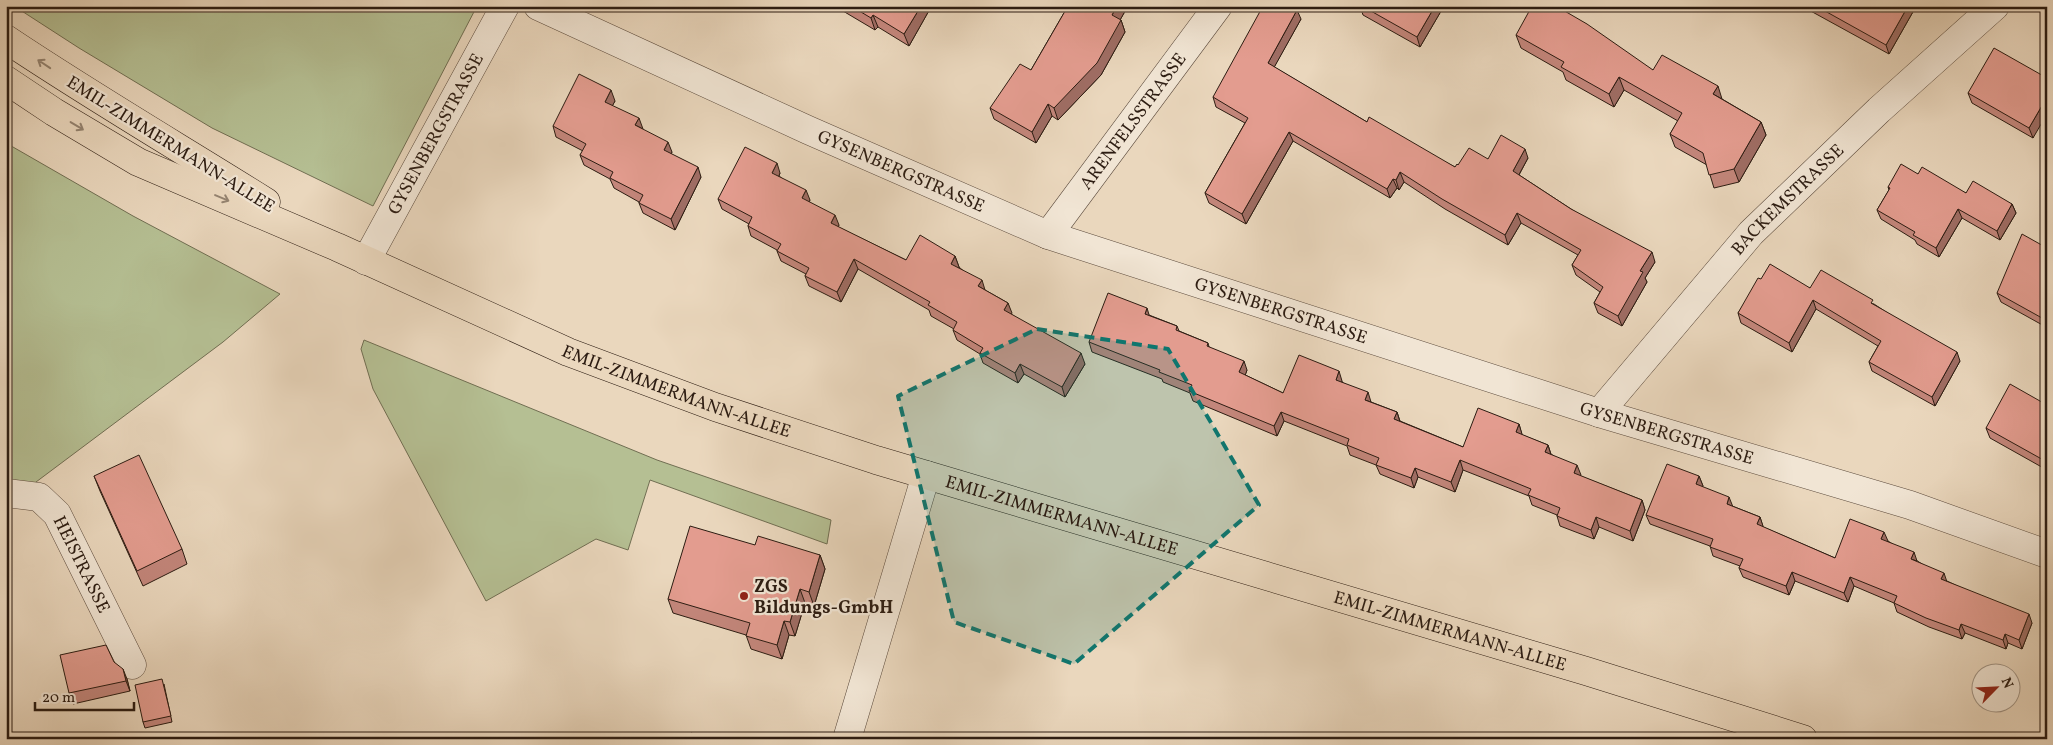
<svg xmlns="http://www.w3.org/2000/svg" width="2053" height="745" font-family="Vollkorn,serif">
  <style>
    .green { fill: #b5bf93; stroke: #706e52 }
    .lines { fill: none; stroke-linecap: round; stroke-linejoin: round }
    .minor-casing { stroke: #5c4b3d; stroke-width: 29 }
    .major-casing { stroke: #2c1c12; stroke-width: 29 }
    .minor { stroke: #f1e5d4; stroke-width: 28 }
    .major { stroke: #ead7bd; stroke-width: 28 }
    .wall { fill: #c3867b; stroke: #2c1c12 }
    .shaded-wall { fill: #9f6d64; stroke: #2c1c12 }
    .building { fill: #e39c8f; stroke: #2c1c12 }
    .oneway { stroke: #948370 }
    .marked { fill: #0f766e; fill-opacity: 0.2; stroke: #0f766e; stroke-width: 4; stroke-dasharray: 10 6; stroke-linejoin: round }
    .poi-dot { fill: #8f2418; stroke: #f1e5d4; stroke-width: 2 }
    .labels { text-anchor: middle; stroke-width: 4.5; stroke-linejoin: round; paint-order: stroke }
    .street-label { font-size: 18px; fill: #2c1c12; stroke: #f1e5d4 }
    .poi-label { font-size: 18px; font-weight: bold; fill: #2c1c12; stroke: #f1e5d4; text-anchor: start }
  </style>
  <rect width="100%" height="100%" fill="#ead7bd"/>
  <filter id="stains"><feTurbulence type="fractalNoise" baseFrequency=".004" numOctaves="4"/><feColorMatrix values="0 0 0 0 .2 0 0 0 0 .09 0 0 0 0 .02 0 0 0 .5 -.17"/></filter>
  <radialGradient id="worn" r=".72"><stop offset=".6" stop-color="#630" stop-opacity="0"/><stop offset="1" stop-color="#630" stop-opacity=".3"/></radialGradient>
  <g class="green">
    <polygon points="14,6 477,6 373,206 212,128 79,48"/>
    <polygon points="6,143 133,216 280,294 223,342 32,485 6,481"/>
    <polygon points="364,340 657,460 831,520 827,544 650,480 628,550 596,539 486,601 373,389 361,349"/>
  </g>
  <g class="lines">
    <defs>
      <g id="minor">
        <path id="s1" d="M538,6L808,130L1048,235L1599,413L1910,505L2047,554"/>
        <path id="s2" d="M1048,235L1218,6"/>
        <path id="s3" d="M366,261L505,6"/>
        <path id="s4" d="M1599,413L1751,233L1879,110L1995,6"/>
        <path id="s5" d="M6,493L39,497L57,514L132,665"/>
        <polyline points="847,739 926,475"/>
      </g>
      <g id="major">
        <path d="M6,39C91,96 180,148 266,202"/>
        <path id="s6" d="M6,80L54,112L138,162L337,247L568,352L715,407L876,460L1586,671L1803,739"/>
      </g>
    </defs>
    <use href="#minor" class="minor-casing"/>
    <use href="#major" class="major-casing"/>
    <use href="#minor" class="minor"/>
    <use href="#major" class="major"/>
  </g>
  <g class="wall">
    <polygon points="841,6 935,6 934,9 931,7 909,46 878,27 875,30 843,11"/>
    <polygon points="1068,6 1128,6 1120,20 1121,20 1125,32 1101,75 1058,120 1052,116 1036,143 994,119 990,108 1031,70"/>
    <polygon points="1360,6 1444,6 1420,47 1363,15"/>
    <polygon points="1807,6 1913,6 1914,10 1889,54 1807,9"/>
    <polygon points="1301,19 1274,67 1367,122 1455,167 1458,165 1488,159 1528,158 1519,175 1571,209 1655,262 1645,278 1647,282 1622,326 1598,313 1594,303 1600,292 1576,275 1572,265 1578,255 1521,223 1508,245 1445,209 1404,182 1399,190 1397,188 1390,198 1293,141 1246,224 1209,203 1205,193 1245,123 1216,107 1213,97"/>
    <polygon points="1516,35 1653,70 1722,99 1761,122 1766,135 1739,182 1714,188 1707,165 1675,147 1670,134 1678,121 1624,90 1614,107 1566,80 1563,72 1521,48"/>
    <polygon points="2047,78 2033,138 1972,103 1968,93"/>
    <polygon points="615,101 612,106 672,152 671,154 701,177 675,230 643,213 639,203 639,202 614,188 610,179 584,165 580,155 583,151 556,137 553,126"/>
    <polygon points="780,173 779,176 810,200 809,202 839,225 838,227 906,260 955,256 959,267 985,290 1008,303 1011,314 1085,364 1065,397 1024,374 1018,383 983,363 980,354 957,340 953,330 954,329 931,316 929,310 858,269 841,302 809,286 805,276 806,274 781,261 777,251 777,250 751,236 748,226 749,224 722,209 718,199"/>
    <polygon points="1918,174 1966,193 2012,204 2016,213 2000,240 1962,218 1939,257 1917,244 1915,240 1881,219 1877,210 1889,190 1888,187"/>
    <polygon points="2047,248 2047,325 2046,327 2001,302 1997,293"/>
    <polygon points="1761,279 1810,288 1874,304 1960,361 1935,406 1872,371 1869,362 1878,346 1816,309 1792,352 1741,323 1738,313"/>
    <polygon points="1149,315 1177,326 1179,331 1208,343 1209,347 1247,370 1245,375 1283,393 1342,381 1342,382 1371,402 1397,412 1400,421 1463,447 1519,424 1522,435 1548,445 1551,454 1581,475 1580,476 1642,500 1645,510 1633,541 1599,527 1594,539 1560,526 1557,516 1557,515 1532,505 1529,496 1463,470 1455,492 1418,477 1414,488 1380,474 1376,465 1350,455 1347,446 1284,421 1277,436 1193,401 1190,393 1163,382 1162,379 1092,352 1089,342"/>
    <polygon points="2047,405 2047,470 1990,438 1986,428"/>
    <polygon points="94,476 182,549 187,564 143,586 100,491"/>
    <polygon points="1699,476 1703,486 1702,487 1732,506 1760,517 1763,527 1835,558 1888,541 1947,581 2032,623 2022,649 2008,643 2006,649 1965,633 1962,639 1929,627 1897,612 1894,603 1854,586 1848,602 1795,581 1789,595 1743,577 1739,568 1740,566 1713,556 1710,546 1650,524 1646,515"/>
    <polygon points="755,545 820,555 825,569 814,606 805,603 795,636 789,635 782,659 751,649 746,635 673,613 668,599"/>
    <polygon points="114,662 127,679 130,691 73,704 69,693"/>
    <polygon points="164,684 172,722 145,728 143,722"/>
  </g>
  <g class="shaded-wall">
    <polygon points="921,6 931,6 931,7 909,46 904,34"/>
    <polygon points="1117,6 1128,6 1116,27 1112,15"/>
    <polygon points="1435,6 1444,6 1420,47 1417,37"/>
    <polygon points="1908,6 1913,6 1914,10 1889,54 1886,45"/>
    <polygon points="1297,10 1301,19 1271,73 1268,63"/>
    <polygon points="873,15 878,27 875,30 871,18"/>
    <polygon points="1121,20 1125,32 1101,75 1058,120 1054,108"/>
    <polygon points="1619,77 1624,90 1614,107 1609,94"/>
    <polygon points="1718,86 1722,99 1713,94"/>
    <polygon points="611,90 615,101 609,112 605,102"/>
    <polygon points="2047,97 2047,114 2033,138 2029,128"/>
    <polygon points="1048,104 1052,116 1036,143 1032,132"/>
    <polygon points="639,118 643,129 635,125"/>
    <polygon points="1761,122 1766,135 1739,182 1734,169"/>
    <polygon points="1289,132 1293,141 1246,224 1242,214"/>
    <polygon points="668,142 672,152 668,160 664,150"/>
    <polygon points="1525,149 1528,158 1516,180 1513,171"/>
    <polygon points="777,163 780,173 776,183 772,173"/>
    <polygon points="698,167 701,177 675,230 671,219"/>
    <polygon points="1400,172 1404,182 1399,190 1396,180"/>
    <polygon points="1393,179 1397,188 1390,198 1387,189"/>
    <polygon points="806,190 810,200 806,208 802,198"/>
    <polygon points="2012,204 2016,213 2000,240 1997,231"/>
    <polygon points="1958,209 1962,218 1939,257 1936,248"/>
    <polygon points="1517,213 1521,223 1508,245 1505,235"/>
    <polygon points="835,215 839,225 835,233 831,223"/>
    <polygon points="1652,252 1655,262 1645,278 1647,282 1622,326 1618,316 1640,271"/>
    <polygon points="955,256 959,267 955,274 951,264"/>
    <polygon points="854,259 858,269 841,302 837,292"/>
    <polygon points="982,280 985,290 978,286"/>
    <polygon points="1813,300 1816,309 1792,352 1789,343"/>
    <polygon points="1008,303 1012,313 1008,320 1004,310"/>
    <polygon points="1147,308 1150,318 1145,314"/>
    <polygon points="2047,310 2047,325 2046,327 2042,318"/>
    <polygon points="1957,352 1960,361 1935,406 1932,397"/>
    <polygon points="1081,353 1085,364 1065,397 1062,387"/>
    <polygon points="1244,361 1247,370 1243,382 1239,372"/>
    <polygon points="1020,364 1024,374 1018,383 1015,373"/>
    <polygon points="1339,371 1342,381 1339,390 1336,380"/>
    <polygon points="1368,392 1371,402 1365,400"/>
    <polygon points="1281,412 1284,421 1277,436 1274,426"/>
    <polygon points="1397,412 1400,422 1394,419"/>
    <polygon points="1519,424 1522,434 1519,442 1516,432"/>
    <polygon points="1548,445 1551,455 1545,452"/>
    <polygon points="1460,460 1463,470 1455,492 1451,482"/>
    <polygon points="1577,465 1581,475 1577,483 1574,473"/>
    <polygon points="1415,468 1418,477 1414,488 1411,478"/>
    <polygon points="1699,476 1703,486 1700,494 1696,484"/>
    <polygon points="1729,497 1733,507 1727,504"/>
    <polygon points="1642,500 1645,510 1633,541 1630,531"/>
    <polygon points="1596,517 1599,527 1594,539 1591,530"/>
    <polygon points="1760,517 1763,526 1761,533 1757,524"/>
    <polygon points="1884,532 1888,541 1885,549 1881,539"/>
    <polygon points="1914,552 1917,561 1911,559"/>
    <polygon points="820,555 825,569 814,606 809,592"/>
    <polygon points="1792,572 1795,581 1789,595 1786,586"/>
    <polygon points="1944,573 1947,582 1941,579"/>
    <polygon points="1850,577 1854,586 1848,602 1844,593"/>
    <polygon points="800,589 805,603 795,636 790,622"/>
    <polygon points="2029,614 2032,623 2022,649 2019,640"/>
    <polygon points="784,621 789,635 782,659 777,645"/>
    <polygon points="1961,624 1965,633 1962,639 1959,630"/>
    <polygon points="2005,634 2008,643 2006,649 2003,640"/>
    <polygon points="123,669 127,679 130,691 126,681"/>
  </g>
  <g class="building">
    <polygon points="851,6 921,6 904,34 873,15 871,18"/>
    <polygon points="1068,6 1117,6 1112,15 1121,20 1097,63 1054,108 1048,104 1032,132 990,108 1020,64 1031,70"/>
    <polygon points="1263,6 1291,6 1297,10 1268,63 1367,122 1369,117 1455,167 1457,164 1458,165 1469,148 1488,159 1501,135 1525,149 1513,171 1571,209 1652,252 1640,271 1643,272 1618,316 1594,303 1603,287 1572,265 1581,250 1517,213 1505,235 1442,199 1400,172 1396,180 1393,179 1387,189 1289,132 1242,214 1205,193 1248,118 1213,97"/>
    <polygon points="1362,6 1435,6 1417,37"/>
    <polygon points="1532,6 1556,6 1587,24 1653,70 1662,55 1718,86 1713,94 1761,122 1734,169 1709,175 1703,153 1670,134 1682,113 1619,77 1609,94 1561,67 1564,62 1516,35"/>
    <polygon points="1816,6 1908,6 1886,45"/>
    <polygon points="1994,48 2047,78 2047,97 2029,128 1968,93"/>
    <polygon points="579,74 611,90 605,102 639,118 635,125 668,142 664,150 698,167 671,219 639,203 643,195 610,178 613,172 580,155 586,144 553,126"/>
    <polygon points="745,147 777,163 772,173 806,190 802,198 835,215 831,223 906,260 920,235 955,256 951,264 982,280 978,286 1008,303 1004,310 1081,353 1062,387 1020,364 1015,373 980,353 983,348 953,330 957,322 928,305 930,302 854,259 837,292 805,276 809,268 777,251 781,244 748,226 752,217 718,199"/>
    <polygon points="1901,164 1918,174 1922,167 1966,193 1973,181 2012,204 1997,231 1958,209 1936,248 1913,235 1915,232 1877,210 1890,188 1888,187"/>
    <polygon points="2022,234 2047,248 2047,310 2042,318 1997,293"/>
    <polygon points="1770,264 1810,288 1821,270 1873,300 1871,303 1957,352 1932,397 1869,362 1881,341 1813,300 1789,343 1738,313 1758,278 1761,279"/>
    <polygon points="1108,293 1147,308 1145,314 1177,326 1176,330 1208,343 1207,346 1244,361 1239,372 1283,393 1299,355 1339,371 1336,380 1368,392 1365,400 1397,412 1394,419 1463,447 1478,408 1519,424 1516,432 1548,445 1545,452 1577,465 1574,473 1642,500 1630,531 1596,517 1591,530 1557,516 1560,508 1528,495 1531,489 1460,460 1451,482 1415,468 1411,478 1376,465 1379,458 1347,445 1349,439 1281,412 1274,426 1189,391 1192,385 1159,372 1160,370 1089,342"/>
    <polygon points="2010,384 2047,405 2047,462 1986,428"/>
    <polygon points="139,455 182,549 137,571 94,476"/>
    <polygon points="1667,464 1699,476 1696,484 1729,497 1727,504 1760,517 1757,524 1835,558 1850,519 1884,532 1881,539 1914,552 1911,559 1944,573 1941,579 2029,614 2019,640 2005,634 2003,640 1961,624 1959,630 1926,618 1894,603 1897,596 1850,577 1844,593 1792,572 1786,586 1739,568 1743,559 1710,547 1713,539 1646,515"/>
    <polygon points="690,526 755,545 758,536 820,555 809,592 800,589 790,622 784,621 777,645 746,636 750,623 668,599"/>
    <polygon points="106,645 114,662 123,669 126,681 69,693 60,655"/>
    <polygon points="162,679 171,716 143,722 135,685"/>
    <polygon points="691,733 711,739 689,739"/>
  </g>
  <defs><path id="oneway-shaft" d="M-6 0H5M1.5-3L5.5 0L1.5 3" fill="none" stroke-width="1.6" stroke-linecap="round" stroke-linejoin="round" transform="scale(1.25)"/></defs>
  <g class="oneway">
    <use href="#oneway-shaft" transform="translate(44 64) rotate(-146)"/>
    <use href="#oneway-shaft" transform="translate(77 126) rotate(31)"/>
    <use href="#oneway-shaft" transform="translate(222 198) rotate(23)"/>
  </g>
  <path class="marked" d="M1037,329L1168,349L1259,505L1074,664L954,622L898,396Z"/>
  <circle class="poi-dot" cx="744" cy="596" r="5"/>
  <g class="labels">
    <g class="street-label">
      <text dy="6" stroke="none"><textPath href="#s2" startOffset="142">ARENFELSSTRASSE</textPath></text>
      <text dy="6" stroke="none"><textPath href="#s3" startOffset="145">GYSENBERGSTRASSE</textPath></text>
      <text transform="translate(171 144) rotate(32)" y="6">EMIL-ZIMMERMANN-ALLEE</text>
      <text dy="6" stroke="none"><textPath href="#s1" startOffset="399">GYSENBERGSTRASSE</textPath></text>
      <text dy="6" stroke="none"><textPath href="#s4" startOffset="285">BACKEMSTRASSE</textPath></text>
      <text dy="6" stroke="none"><textPath href="#s1" startOffset="804">GYSENBERGSTRASSE</textPath></text>
      <text dy="6" stroke="none"><textPath href="#s6" startOffset="741">EMIL-ZIMMERMANN-ALLEE</textPath></text>
      <text dy="6" stroke="none"><textPath href="#s1" startOffset="1209">GYSENBERGSTRASSE</textPath></text>
      <text dy="6" stroke="none"><textPath href="#s6" startOffset="1146">EMIL-ZIMMERMANN-ALLEE</textPath></text>
      <text dy="6" stroke="none"><textPath href="#s5" startOffset="114">HEISTRASSE</textPath></text>
      <text dy="6" stroke="none"><textPath href="#s6" startOffset="1551">EMIL-ZIMMERMANN-ALLEE</textPath></text>
    </g>
    <g class="poi-label">
      <text x="754" y="592">ZGS<tspan x="754" dy="21">Bildungs-GmbH</tspan></text>
    </g>
  </g>
  <rect width="2053" height="745" fill="none" stroke="#ead7bd" stroke-width="25"/>
  <rect x="8" y="8" width="2038" height="730" fill="none" stroke="#2c1c12" stroke-width="2.5"/>
  <rect x="12" y="12" width="2028" height="720" fill="none" stroke="#2c1c12"/>
  <g transform="translate(1996 688) rotate(66)"><circle r="24" fill="#f1e5d4" stroke="#a29586"/>
  <path d="M0-4L9 19L0 12L-9 19Z" fill="#8f2418"/>
  <text y="-8" font-size="14" font-weight="bold" text-anchor="middle" fill="#2c1c12">N</text>
  </g>
  <path d="M35 702v8h99v-8" fill="none" stroke="#2c1c12" stroke-width="2.5"/>
  <text x="42" y="702" font-size="15" fill="#2c1c12" stroke="#f1e5d4" stroke-width="4" paint-order="stroke">20 m</text>
  <rect width="100%" height="100%" filter="url(#stains)"/>
  <rect width="100%" height="100%" fill="url(#worn)"/>
</svg>
